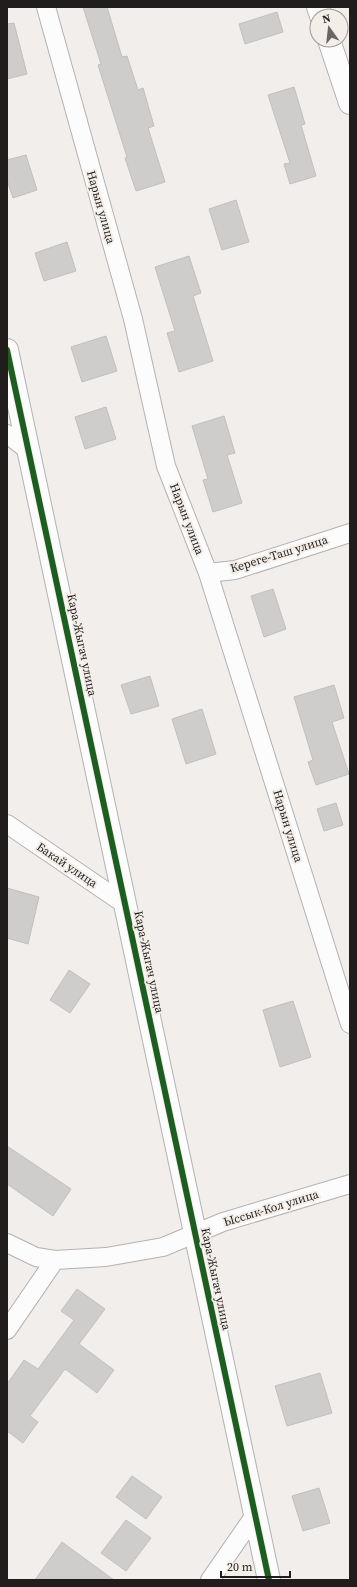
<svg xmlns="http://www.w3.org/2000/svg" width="357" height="1587" font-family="'Source Serif 4',serif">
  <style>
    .building { fill: #cfcccc; stroke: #c2bfbe }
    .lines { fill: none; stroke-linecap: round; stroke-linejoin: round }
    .street-casing { stroke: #b4b2b0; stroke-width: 20 }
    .secondary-casing { stroke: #b4b2b0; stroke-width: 24 }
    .street { stroke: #fdfcfc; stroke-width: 18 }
    .secondary { stroke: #fdfcfc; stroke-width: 22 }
    .cycleway-casing { stroke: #f4eee9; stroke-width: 8 }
    .cycleway { stroke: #1b5e20; stroke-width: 6 }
    .labels { text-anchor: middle; stroke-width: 4; stroke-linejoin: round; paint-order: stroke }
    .street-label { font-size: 12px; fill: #201d1c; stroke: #f4eee9 }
  </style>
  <rect width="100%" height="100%" fill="#f1eeec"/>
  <g class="building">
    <polygon points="83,7 107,7 122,57 127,56 138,90 143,88 154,126 148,128 165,182 136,191 125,158 127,157 98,65 101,64"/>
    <polygon points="277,12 283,32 245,44 239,24"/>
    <polygon points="14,23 27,74 7,79 7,24"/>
    <polygon points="294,87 305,124 301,125 316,176 290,184 284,164 290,163 268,95"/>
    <polygon points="26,155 37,190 13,198 7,180 7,160"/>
    <polygon points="236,200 249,242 222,250 209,209"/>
    <polygon points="67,242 76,271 44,281 35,253"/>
    <polygon points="189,256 201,293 193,296 213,361 179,372 167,333 175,331 155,267"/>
    <polygon points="106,336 117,371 82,382 71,347"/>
    <polygon points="106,407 116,439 85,449 75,417"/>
    <polygon points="224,416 235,453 227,455 242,503 213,512 203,480 208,479 192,426"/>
    <polygon points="273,589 286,629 264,637 251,596"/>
    <polygon points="150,676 159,706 131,714 121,685"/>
    <polygon points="334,685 344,718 332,722 349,774 316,785 308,762 313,760 294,697"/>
    <polygon points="202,709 216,754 186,764 172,719"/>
    <polygon points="336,803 343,825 324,831 317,809"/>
    <polygon points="7,888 39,897 28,944 7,938"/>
    <polygon points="69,970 90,984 70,1013 50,1000"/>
    <polygon points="293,1001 311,1057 280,1067 263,1010"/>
    <polygon points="7,1146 71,1189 53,1216 7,1184"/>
    <polygon points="77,1289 105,1309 79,1344 114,1370 97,1393 65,1369 30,1416 38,1422 23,1443 7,1431 7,1384 24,1360 38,1369 74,1320 61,1311"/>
    <polygon points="320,1373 332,1413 287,1426 275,1386"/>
    <polygon points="132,1476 162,1497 146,1519 116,1497"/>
    <polygon points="319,1488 330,1523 303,1531 292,1496"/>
    <polygon points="126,1520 151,1538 126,1571 101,1553"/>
    <polygon points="62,1542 114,1580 35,1580"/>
  </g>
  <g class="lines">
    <defs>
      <g id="street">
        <polyline points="46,7 133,319 166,466 208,573 350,1024"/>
        <polyline points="7,434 29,451"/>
        <polyline points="208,573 235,570 350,533"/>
        <polyline points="7,824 126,905"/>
        <polyline points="7,1243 36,1257 55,1260 106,1257 163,1247 223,1222 350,1184"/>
        <polyline points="7,1330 55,1260"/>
        <polyline points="210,1580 255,1515"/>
      </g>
      <g id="secondary">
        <polyline points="318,7 321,16"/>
        <polyline points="329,40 350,103"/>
        <polyline points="7,350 269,1580"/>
      </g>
    </defs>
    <use href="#street" class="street-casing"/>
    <use href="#secondary" class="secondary-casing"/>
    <use href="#street" class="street"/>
    <use href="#secondary" class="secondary"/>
    <defs>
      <polyline id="cycleway" points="7,350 269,1580"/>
    </defs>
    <use href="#cycleway" class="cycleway-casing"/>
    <use href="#cycleway" class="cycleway"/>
  </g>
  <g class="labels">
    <g class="street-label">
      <text transform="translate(101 207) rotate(74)" y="4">Нарын улица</text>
      <text transform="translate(187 519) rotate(69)" y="4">Нарын улица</text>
      <text transform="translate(279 554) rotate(-17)" y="4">Кереге-Таш улица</text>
      <text transform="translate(82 645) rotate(78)" y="4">Кара-Жыгач улица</text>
      <text transform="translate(288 826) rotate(73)" y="4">Нарын улица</text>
      <text transform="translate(67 865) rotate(34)" y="4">Бакай улица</text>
      <text transform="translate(149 962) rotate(78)" y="4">Кара-Жыгач улица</text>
      <text transform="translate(271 1208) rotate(-17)" y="4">Ыссык-Кол улица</text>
      <text transform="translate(216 1279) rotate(78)" y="4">Кара-Жыгач улица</text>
    </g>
  </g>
  <rect width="357" height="1587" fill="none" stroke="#201d1c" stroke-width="16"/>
  <g transform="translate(329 28) rotate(345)"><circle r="19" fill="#f4eee9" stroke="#9f9a97"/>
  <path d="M0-3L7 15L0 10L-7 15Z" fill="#696665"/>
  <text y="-6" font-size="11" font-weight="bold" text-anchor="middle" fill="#201d1c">N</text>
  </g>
  <path d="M221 1571v6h69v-6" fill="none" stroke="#201d1c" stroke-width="2"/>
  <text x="227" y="1571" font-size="12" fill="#201d1c" stroke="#f4eee9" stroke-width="3" paint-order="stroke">20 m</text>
</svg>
